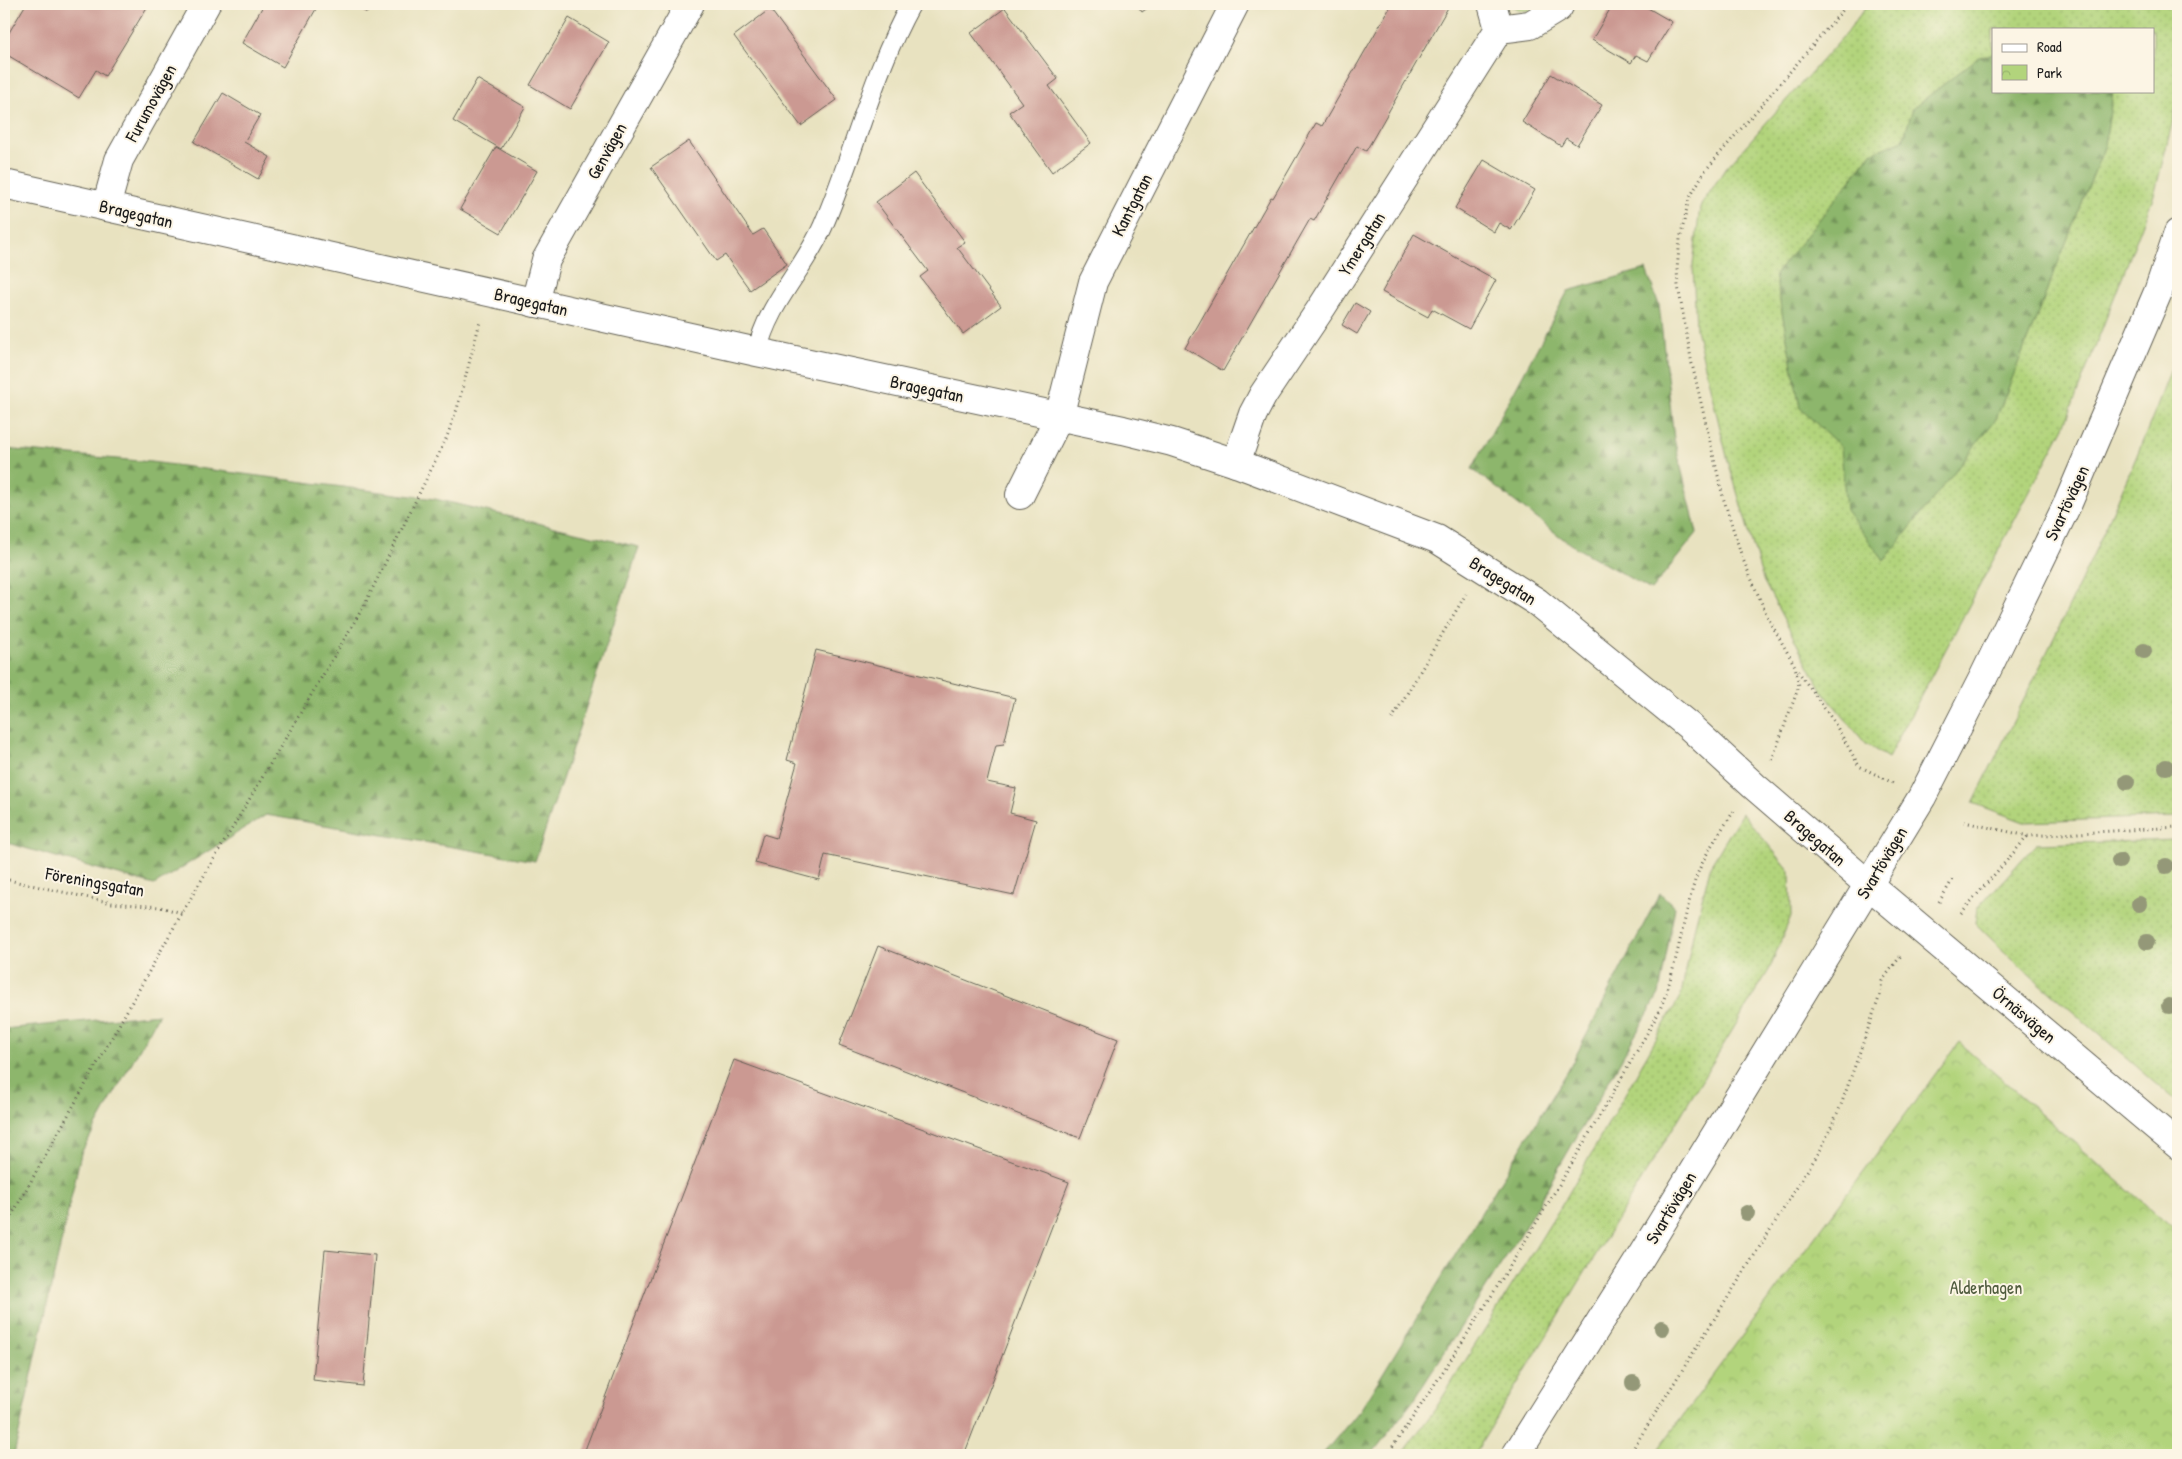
<svg xmlns="http://www.w3.org/2000/svg" width="2182" height="1459" font-family="'Patrick Hand',sans-serif">
  <style>
    .grass { fill: url(#grass-dots); stroke: #67784c; fill-rule: evenodd }
    .forest { fill: url(#forest-firs); stroke: #546944 }
    .park { fill: url(#park-crowns); stroke: #67784c }
    .building { fill: #cb9992 }
    .lines { fill: none; stroke-linecap: round; stroke-linejoin: round }
    .service-casing { stroke: #636155; stroke-width: 21 }
    .minor-casing { stroke: #636155; stroke-width: 30 }
    .tertiary-casing { stroke: #636155; stroke-width: 30 }
    .secondary-casing { stroke: #636155; stroke-width: 30 }
    .path { stroke: #636155; stroke-width: 3; stroke-dasharray: 1 4; stroke-linecap: butt }
    .service { stroke: #fff; stroke-width: 19 }
    .minor { stroke: #fff; stroke-width: 28 }
    .tertiary { stroke: #fff; stroke-width: 28 }
    .secondary { stroke: #fff; stroke-width: 28 }
    .tree { fill: #949878 }
    .labels { text-anchor: middle; stroke-width: 4; stroke-linejoin: round; paint-order: stroke }
    .street-label { font-size: 18px; fill: #1c1c1c; stroke: #fcf5e5 }
    .park-label { font-size: 18px; fill: #505c3e; stroke: #fcf5e5 }
  </style>
  <defs>
    <pattern id="grass-dots" width="8" height="8" patternUnits="userSpaceOnUse" patternTransform="scale(1.25)"><rect width="8" height="8" fill="#b2d47c"/><path d="M2 2h.1M6 6h.1" fill="none" stroke="#98b56b" stroke-width="1.8" stroke-linecap="round"/></pattern>
    <pattern id="forest-firs" width="22" height="20" patternUnits="userSpaceOnUse" patternTransform="scale(1.25)"><rect width="22" height="20" fill="#8db66c"/><path d="M5 1l3.5 6h-7zM16 11l3.5 6h-7z" fill="#729358"/></pattern>
    <pattern id="park-crowns" width="20" height="18" patternUnits="userSpaceOnUse" patternTransform="scale(1.25)"><rect width="20" height="18" fill="#b2d47c"/><path d="M2 6a3 3 0 1 1 6 0M12 15a3 3 0 1 1 6 0" fill="none" stroke="#98b56b"/></pattern>
  </defs>
  <rect width="100%" height="100%" fill="#fcf5e5"/>
  <filter id="ink" filterUnits="userSpaceOnUse"><feTurbulence type="fractalNoise" baseFrequency=".02" numOctaves="2"/><feDisplacementMap in="SourceGraphic" scale="10" xChannelSelector="R" yChannelSelector="G"/><feConvolveMatrix kernelMatrix="1 2 1 2 8 2 1 2 1" color-interpolation-filters="sRGB"/></filter>
  <filter id="wash" filterUnits="userSpaceOnUse"><feTurbulence type="fractalNoise" baseFrequency=".0096" numOctaves="4" result="noise"/><feDisplacementMap in="SourceGraphic" scale="20" xChannelSelector="R" yChannelSelector="G"/><feGaussianBlur stdDeviation="1.12" result="paint"/><feColorMatrix in="noise" values="0 0 0 0 0 0 0 0 0 0 0 0 0 0 0 0 0 1.4 0 .05"/><feComposite in="paint" operator="in"/></filter>
  <g filter="url(#wash)">
    <rect width="100%" height="100%" fill="#e8e2c0"/>
    <g class="grass">
      <path d="M1510,4H1546C1534,12 1521,14 1510,4Z"/>
      <path d="M1868,4H2178V100L2155,192L2064,427L1888,758L1866,744L1822,691L1763,580L1728,461L1696,329L1693,265L1700,207L1725,169L1847,32ZM1993,29H2153V91H1993Z"/>
      <path d="M2178,350V817L2024,822L1973,803C2046,654 2122,506 2178,350Z"/>
      <polygon points="1742,813 1790,871 1791,916 1769,970 1474,1455 1401,1455 1436,1408 1565,1200 1681,995 1695,925 1711,865"/>
      <polygon points="2178,840 2178,1102 2015,962 1975,923 1977,909 2036,844"/>
    </g>
    <g class="forest">
      <polygon points="1993,54 1993,91 2113,91 2105,145 1996,419 1884,561 1846,510 1841,447 1800,408 1775,275 1872,153 1903,140 1913,108 1979,57"/>
      <polygon points="1646,269 1659,305 1674,439 1697,533 1651,590 1570,544 1472,469 1568,291"/>
      <polygon points="4,449 151,462 435,499 639,547 535,861 266,815 154,885 4,842"/>
      <polygon points="1660,893 1675,907 1659,994 1520,1235 1413,1401 1371,1455 1322,1455 1361,1409 1568,1071"/>
      <polygon points="159,1014 81,1153 14,1455 4,1455 4,1029"/>
    </g>
    <polygon class="park" points="1959,1042 2178,1233 2178,1455 1654,1455"/>
    <g id="blocks">
      <g class="building">
        <polygon points="26,4 149,4 105,76 96,70 79,98 4,53 4,41"/>
        <polygon points="264,4 307,4 316,9 283,67 242,43"/>
        <polygon points="352,4 373,4 367,13"/>
        <polygon points="1136,4 1153,4 1142,12"/>
        <polygon points="1392,4 1450,4 1366,151 1357,146 1314,221 1310,219 1223,371 1185,348 1271,197 1273,198 1316,123 1322,126"/>
        <polygon points="1613,4 1641,4 1672,22 1648,61 1636,55 1631,63 1592,40"/>
        <polygon points="1005,8 1058,79 1049,86 1091,143 1052,172 1009,112 1022,103 971,33"/>
        <polygon points="770,9 837,100 801,126 734,36"/>
        <polygon points="569,18 609,42 570,109 530,85"/>
        <polygon points="1551,74 1602,105 1577,145 1566,138 1561,146 1522,122"/>
        <polygon points="477,79 525,107 501,149 453,121"/>
        <polygon points="223,93 260,115 244,142 270,157 258,179 194,142"/>
        <polygon points="689,141 753,235 763,229 787,264 750,290 725,255 716,261 651,167"/>
        <polygon points="496,147 537,171 501,233 460,209"/>
        <polygon points="1484,160 1535,190 1511,230 1499,223 1494,232 1455,208"/>
        <polygon points="914,173 965,242 957,247 1001,306 963,334 920,277 928,271 876,202"/>
        <polygon points="1414,234 1496,280 1469,329 1432,309 1428,317 1382,292"/>
        <polygon points="1355,303 1370,312 1357,334 1342,325"/>
        <polygon points="816,650 1015,698 1004,744 996,745 987,782 1016,788 1010,813 1036,820 1014,895 825,855 819,880 755,863 763,834 776,838 797,763 787,760"/>
        <polygon points="878,946 1118,1039 1080,1138 839,1045"/>
        <polygon points="734,1060 1069,1182 964,1455 583,1455"/>
        <polygon points="325,1250 375,1255 363,1386 313,1380"/>
      </g>
    </g>
  </g>
  <g filter="url(#ink)">
    <use href="#blocks" fill-opacity="0" stroke="#636155" stroke-width="1"/>
    <g class="lines">
      <defs>
        <path id="service" d="M757,352C767,304 804,270 823,226C855,152 872,74 911,4"/>
        <g id="minor">
          <polyline points="1499,29 1530,25 1558,8 1560,4"/>
          <polyline points="4,184 757,352 1123,430 1172,442 1236,463 1437,539 1537,602 1689,726 1754,786 1869,885"/>
          <polyline points="106,207 119,160 206,4"/>
          <polyline points="535,303 546,260 690,4"/>
          <polyline points="1236,463 1253,414 1263,395 1322,307 1499,29 1492,4"/>
          <polyline points="1020,495 1059,417 1093,282 1235,4"/>
        </g>
        <polyline id="tertiary" points="1869,885 2178,1145"/>
        <polyline id="secondary" points="1516,1455 1639,1260 1922,797 1984,676 2068,503 2158,292 2178,233"/>
      </defs>
      <use href="#service" class="service-casing"/>
      <use href="#minor" class="minor-casing"/>
      <use href="#tertiary" class="tertiary-casing"/>
      <use href="#secondary" class="secondary-casing"/>
      <g class="path">
        <polyline points="1798,671 1834,722 1859,766 1893,783"/>
        <polyline points="1392,719 1466,594"/>
        <polyline points="1772,760 1799,686 1795,666 1768,618 1742,557 1723,497 1692,364 1678,286 1677,269 1680,239 1689,199 1704,172 1848,4"/>
        <polyline points="1964,822 2028,836 2178,827"/>
        <polyline points="4,879 112,903 160,907 182,913"/>
        <polyline points="1939,902 1953,879"/>
        <polyline points="1961,913 2028,836"/>
        <polyline points="4,1229 182,913 365,604 446,439 457,409 480,322"/>
        <path d="M1387,1455C1485,1313 1573,1164 1658,1014C1676,972 1681,928 1694,884C1702,857 1719,834 1734,811"/>
        <polyline points="1629,1455 1821,1149 1841,1105 1880,995 1882,981 1902,954"/>
      </g>
      <use href="#service" class="service"/>
      <use href="#minor" class="minor"/>
      <use href="#tertiary" class="tertiary"/>
      <use href="#secondary" class="secondary"/>
    </g>
    <g class="tree">
      <circle cx="2144" cy="651" r="8"/>
      <circle cx="2166" cy="767" r="8"/>
      <circle cx="2127" cy="782" r="8"/>
      <circle cx="2119" cy="861" r="8"/>
      <circle cx="2166" cy="866" r="8"/>
      <circle cx="2139" cy="904" r="8"/>
      <circle cx="2147" cy="942" r="8"/>
      <circle cx="2169" cy="1006" r="8"/>
      <circle cx="1747" cy="1213" r="8"/>
      <circle cx="1662" cy="1328" r="8"/>
      <circle cx="1633" cy="1383" r="8"/>
    </g>
  </g>
  <g class="labels">
    <g class="street-label">
      <text transform="translate(151 103) rotate(-61)" y="6">Furumovägen</text>
      <text transform="translate(607 151) rotate(-61)" y="6">Genvägen</text>
      <text transform="translate(1132 205) rotate(-63)" y="6">Kantgatan</text>
      <text transform="translate(136 214) rotate(13)" y="6">Bragegatan</text>
      <text transform="translate(1362 244) rotate(-58)" y="6">Ymergatan</text>
      <text transform="translate(531 302) rotate(13)" y="6">Bragegatan</text>
      <text transform="translate(927 389) rotate(12)" y="6">Bragegatan</text>
      <text transform="translate(2067 503) rotate(-65)" y="6">Svartövägen</text>
      <text transform="translate(1503 581) rotate(32)" y="6">Bragegatan</text>
      <text transform="translate(1815 838) rotate(41)" y="6">Bragegatan</text>
      <text transform="translate(1882 863) rotate(-59)" y="6">Svartövägen</text>
      <text transform="translate(95 882) rotate(10)" y="6">Föreningsgatan</text>
      <text transform="translate(2024 1015) rotate(40)" y="6">Örnäsvägen</text>
      <text transform="translate(1671 1208) rotate(-59)" y="6">Svartövägen</text>
    </g>
    <g class="park-label">
      <text x="1986" y="1294">Alderhagen</text>
    </g>
  </g>
  <rect width="2182" height="1459" fill="none" stroke="#fcf5e5" stroke-width="20"/>
  <rect x="1992" y="28" width="162" height="65" fill="#fcf5e5" stroke="#a29e95"/>
  <rect x="2002" y="44" width="25" height="8" fill="#ffffff" stroke="#a29e95"/>
  <text x="2037" y="52" font-size="15" fill="#1c1c1c">Road</text>
  <rect x="2002" y="65" width="25" height="15" fill="url(#park-crowns)" stroke="#a29e95"/>
  <text x="2037" y="78" font-size="15" fill="#1c1c1c">Park</text>
</svg>
